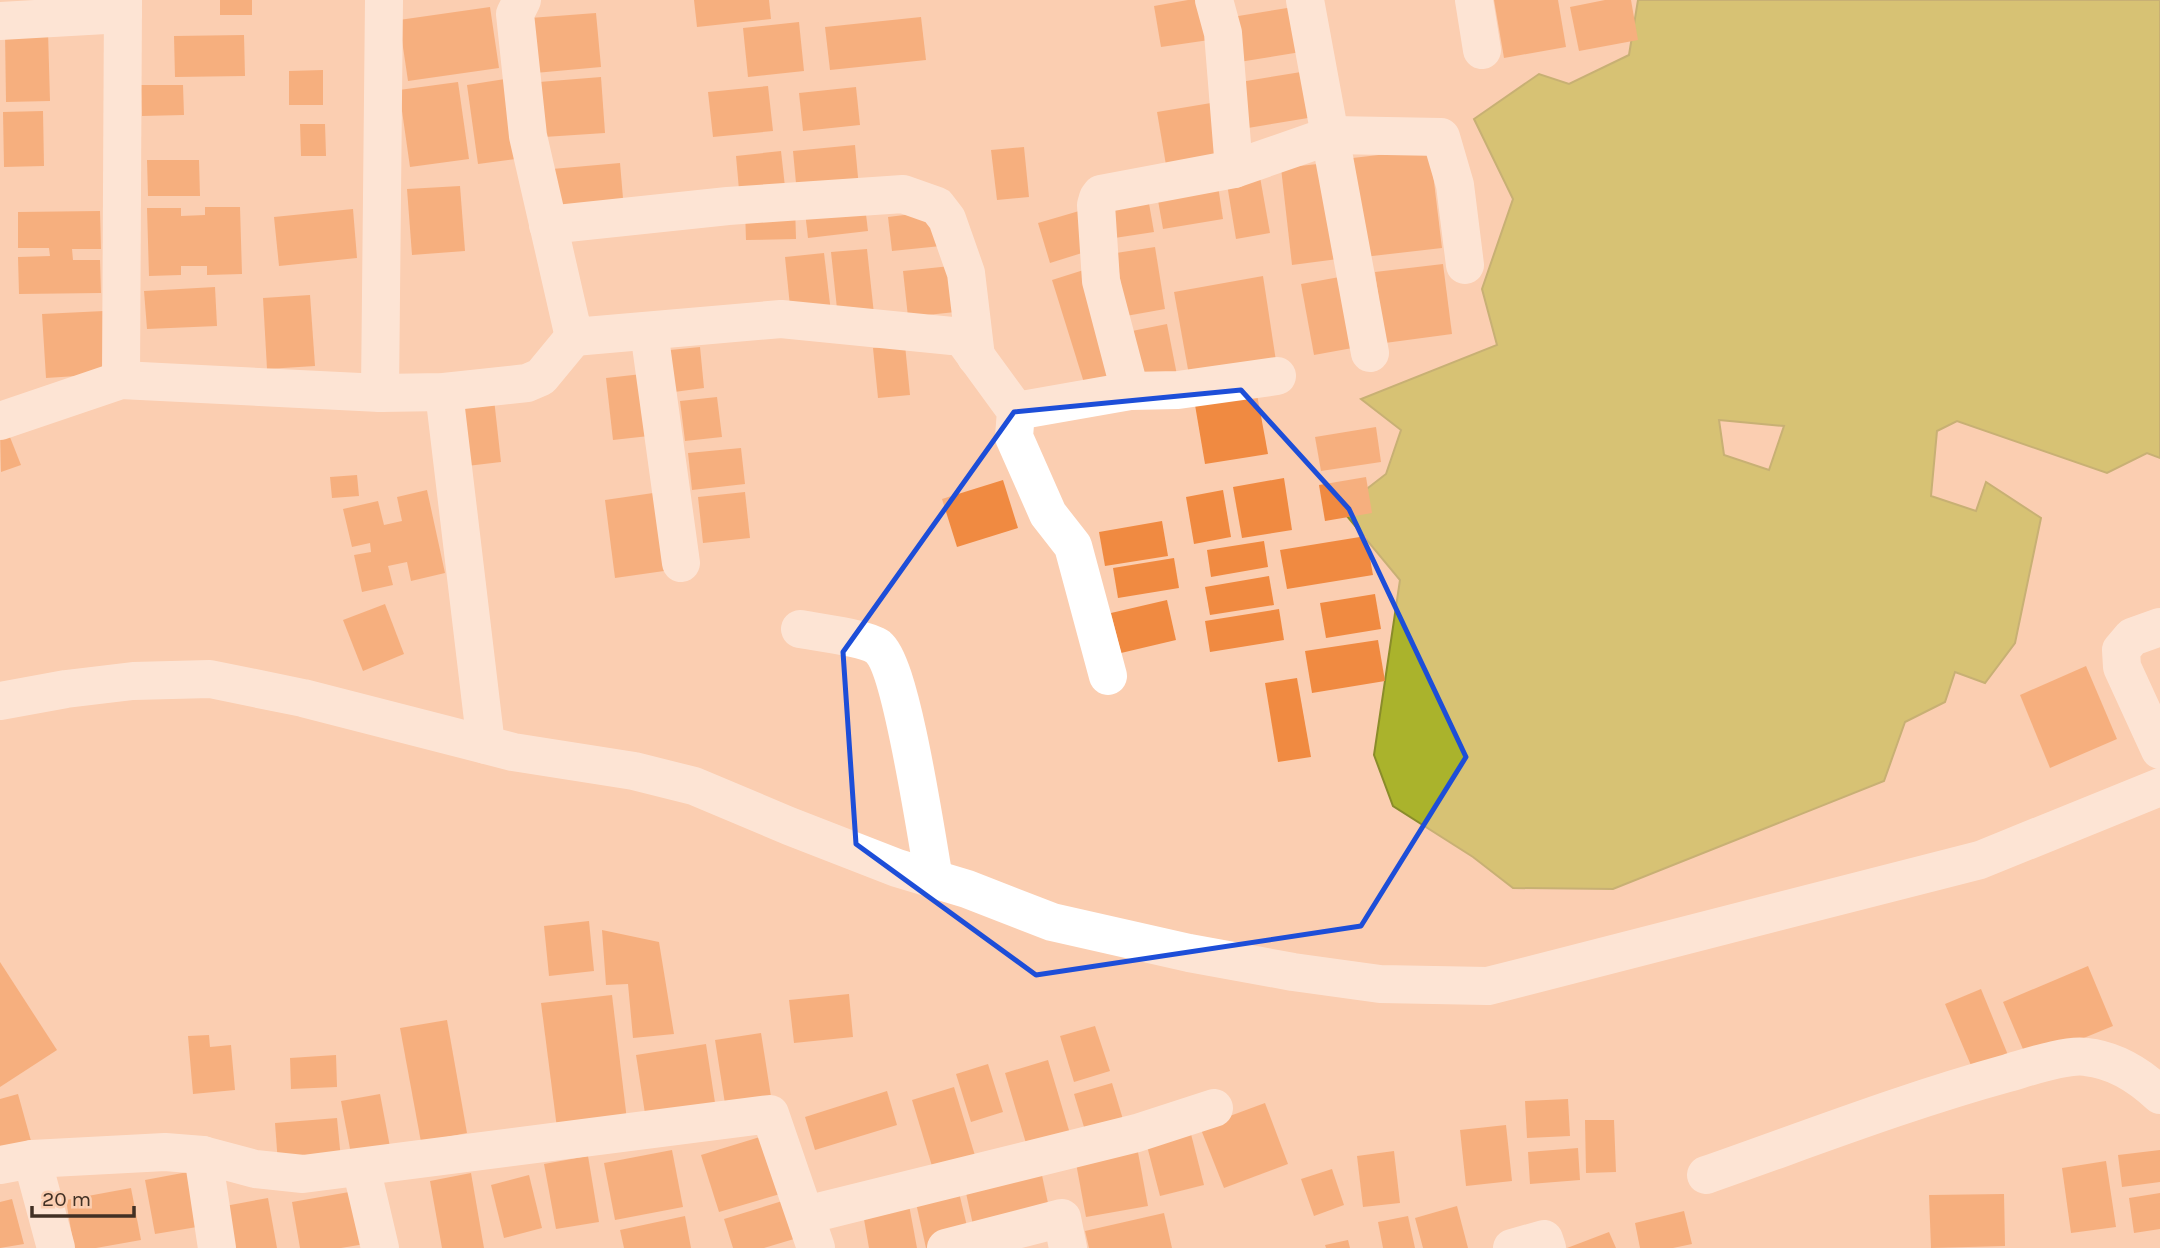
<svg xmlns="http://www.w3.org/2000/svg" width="2160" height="1248" font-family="Karla,sans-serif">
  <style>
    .water { fill: #aab32c; stroke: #8a8c2a; stroke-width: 2; fill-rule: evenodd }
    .building { fill: #f08a41 }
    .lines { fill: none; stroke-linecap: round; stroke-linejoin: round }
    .minor { stroke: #fff; stroke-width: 38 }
    .marked { fill: none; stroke: #1d4ed8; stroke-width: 5; stroke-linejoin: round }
  </style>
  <rect width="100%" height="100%" fill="#fbceb1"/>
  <path class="water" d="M1638,0H2160V458L2147,453L2107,473L1957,421L1937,431L1931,496L1976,511L1986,482L2041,518L2015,643L1985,683L1955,672L1945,702L1905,722L1884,781L1613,889L1513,888L1473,857L1393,806L1374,755L1400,580L1341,509L1386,474L1401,430L1361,399L1497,345L1482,289L1513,199L1474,119L1539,74L1569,84L1629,55ZM1719,420L1784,426L1769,470L1724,455Z"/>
  <g class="building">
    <rect x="220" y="0" width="32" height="15"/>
    <polygon points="694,0 769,0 771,19 697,27"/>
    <polygon points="1188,0 1210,0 1216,39 1161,47 1154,6"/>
    <polygon points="1494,0 1558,0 1566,47 1504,58"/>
    <polygon points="1605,0 1631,0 1638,40 1579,51 1570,7"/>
    <polygon points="1306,5 1313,50 1233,63 1226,18"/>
    <polygon points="490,7 499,68 408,81 399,20"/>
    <polygon points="596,13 601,67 535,73 530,18"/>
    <polygon points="921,17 926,60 830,70 825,27"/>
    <polygon points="799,22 804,71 748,77 743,28"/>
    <polygon points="48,31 50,101 6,102 5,32"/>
    <polygon points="244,35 245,76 175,77 174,36"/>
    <polygon points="323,70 323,105 289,105 289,71"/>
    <polygon points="1301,72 1308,118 1242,129 1234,83"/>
    <polygon points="601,77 605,133 544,137 539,82"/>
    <polygon points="505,79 516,159 478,164 467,85"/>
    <polygon points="458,82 469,159 410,167 399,90"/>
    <polygon points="141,85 183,85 184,115 142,116"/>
    <polygon points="768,86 773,131 713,137 708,92"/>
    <polygon points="856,87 860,125 803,131 799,93"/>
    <polygon points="1217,102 1226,161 1167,171 1157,112"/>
    <polygon points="43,111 44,166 4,167 3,112"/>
    <polygon points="300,124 325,124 326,156 301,156"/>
    <polygon points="855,145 859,188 797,194 793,151"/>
    <polygon points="1024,147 1029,197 997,200 991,150"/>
    <polygon points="1430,149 1442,248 1355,258 1344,159"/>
    <polygon points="781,151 786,196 740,201 736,156"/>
    <polygon points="147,160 199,160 200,196 148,196"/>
    <polygon points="620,163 624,210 556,216 552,169"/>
    <polygon points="1327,163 1338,259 1292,265 1281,168"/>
    <polygon points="1258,166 1270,233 1236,239 1225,172"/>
    <polygon points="1217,179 1223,219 1163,229 1156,189"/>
    <polygon points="460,186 465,251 412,255 407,189"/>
    <polygon points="1147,192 1154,232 1108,239 1101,199"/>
    <polygon points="865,206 868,231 808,238 805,212"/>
    <polygon points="205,207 240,207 242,274 207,275 207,266 181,266 181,275 149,276 147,208 181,208 181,216 205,215"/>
    <polygon points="795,207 796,239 746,240 745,209"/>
    <polygon points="353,209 357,258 279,266 274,217"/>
    <polygon points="1086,209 1098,248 1050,263 1038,223"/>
    <polygon points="100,211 101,249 72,249 73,260 100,260 101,293 19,294 18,257 50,256 49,248 18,248 18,212"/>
    <polygon points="937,211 941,246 892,251 888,217"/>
    <polygon points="1155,247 1165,309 1126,316 1116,253"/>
    <polygon points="867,249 874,314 838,318 831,252"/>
    <polygon points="824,253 831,312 791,316 785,257"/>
    <polygon points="1443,264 1452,334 1385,343 1375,272"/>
    <polygon points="960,265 965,311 908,317 903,271"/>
    <polygon points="1090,268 1123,375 1085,386 1052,280"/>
    <polygon points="1263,276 1276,361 1189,375 1174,292"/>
    <polygon points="1345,276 1358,347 1314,355 1301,284"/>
    <polygon points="215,287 217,326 147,329 144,291"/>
    <polygon points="310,295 315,366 267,369 263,298"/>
    <polygon points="104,311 108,374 46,378 42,314"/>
    <polygon points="1167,324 1177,375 1141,382 1132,331"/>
    <polygon points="905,345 910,395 878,398 873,348"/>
    <polygon points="700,347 704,388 674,392 670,350"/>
    <polygon points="642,374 649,436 613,440 606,378"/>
    <polygon points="1256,389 1268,454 1205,464 1194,399"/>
    <polygon points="717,397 722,437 685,441 680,401"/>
    <polygon points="494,399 501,462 467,466 460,403"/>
    <polygon points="6,427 21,465 1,472 0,430"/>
    <polygon points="1376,427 1381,462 1321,471 1315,437"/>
    <polygon points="741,448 745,484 692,490 688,453"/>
    <polygon points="357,475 359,496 332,498 330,477"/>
    <polygon points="1366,477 1372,513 1325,521 1319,485"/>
    <polygon points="1284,478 1292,530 1242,538 1233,487"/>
    <polygon points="1003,480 1018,528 957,547 942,499"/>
    <polygon points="427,490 445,573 411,581 407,562 388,566 393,585 362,592 354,555 371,552 370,543 352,547 343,509 378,501 384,525 402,521 397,497"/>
    <polygon points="1223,490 1231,537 1194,544 1186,497"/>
    <polygon points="660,492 671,570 615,578 605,500"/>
    <polygon points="745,492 750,538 703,543 698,497"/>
    <polygon points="1162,521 1168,556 1105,566 1099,532"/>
    <polygon points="1366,536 1373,575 1287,589 1280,550"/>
    <polygon points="1264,541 1268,567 1211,577 1207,550"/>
    <polygon points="1174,558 1179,588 1118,598 1113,568"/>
    <polygon points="1269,576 1274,605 1210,615 1205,587"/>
    <polygon points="1375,594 1381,629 1326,638 1320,603"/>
    <polygon points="1167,600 1176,640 1121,653 1111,613"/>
    <polygon points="385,604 404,654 363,671 343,620"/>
    <polygon points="1279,609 1284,640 1210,652 1205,621"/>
    <polygon points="1378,640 1385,681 1312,693 1305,651"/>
    <polygon points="2086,666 2117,739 2050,768 2020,695"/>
    <polygon points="1297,678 1311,757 1278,762 1265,683"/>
    <polygon points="589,921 594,971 549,976 544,926"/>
    <polygon points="602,930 659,942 674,1034 633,1038 628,984 606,985"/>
    <polygon points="0,962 57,1050 0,1087"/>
    <polygon points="2088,966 2113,1026 2028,1061 2003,1002"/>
    <polygon points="1981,989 2008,1055 1973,1070 1945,1004"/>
    <polygon points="849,994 853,1037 794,1043 789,1000"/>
    <polygon points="612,995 627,1120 557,1128 541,1003"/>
    <polygon points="447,1020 467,1133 421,1142 400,1028"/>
    <polygon points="1095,1026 1110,1071 1074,1082 1060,1036"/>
    <polygon points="761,1033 772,1103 726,1110 715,1040"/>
    <polygon points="209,1035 210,1047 231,1045 235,1090 193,1094 188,1036"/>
    <polygon points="706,1044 716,1109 646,1120 636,1055"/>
    <polygon points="336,1055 337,1087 291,1089 290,1058"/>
    <polygon points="1048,1060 1071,1137 1028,1150 1005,1073"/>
    <polygon points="988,1064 1003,1112 971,1122 956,1074"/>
    <polygon points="1112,1083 1125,1126 1087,1137 1074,1094"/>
    <polygon points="954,1087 977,1162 935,1176 912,1100"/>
    <polygon points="887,1091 897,1125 815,1150 805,1117"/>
    <polygon points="18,1094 31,1141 0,1150 0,1099"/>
    <polygon points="380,1094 390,1147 351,1154 341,1101"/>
    <polygon points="1568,1099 1570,1136 1527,1138 1525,1101"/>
    <polygon points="1265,1103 1288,1164 1224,1188 1200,1127"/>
    <polygon points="337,1118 341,1159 278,1164 275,1123"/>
    <polygon points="1585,1120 1614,1120 1616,1172 1586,1173"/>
    <polygon points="1506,1125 1512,1181 1466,1186 1460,1130"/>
    <polygon points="770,1134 787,1192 719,1212 701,1155"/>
    <polygon points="1191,1134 1204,1185 1160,1196 1147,1146"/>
    <polygon points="1137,1147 1148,1206 1086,1217 1075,1158"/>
    <polygon points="1578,1148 1580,1180 1530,1184 1528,1152"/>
    <polygon points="672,1150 683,1207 615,1220 604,1163"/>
    <polygon points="2160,1150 2160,1182 2122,1187 2118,1155"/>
    <polygon points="1394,1151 1400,1203 1363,1207 1357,1156"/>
    <polygon points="588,1156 599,1222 556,1229 544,1164"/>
    <polygon points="2106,1161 2116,1227 2071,1233 2062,1168"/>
    <polygon points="1040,1166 1051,1217 975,1234 964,1184"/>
    <polygon points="1332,1169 1344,1205 1314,1216 1301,1179"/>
    <polygon points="193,1171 203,1226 155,1234 145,1180"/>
    <polygon points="471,1173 484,1248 442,1248 430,1181"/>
    <polygon points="529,1175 542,1228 504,1238 491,1185"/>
    <polygon points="957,1184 970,1239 926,1248 914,1194"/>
    <polygon points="131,1188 141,1240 96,1248 74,1248 66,1200"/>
    <polygon points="355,1191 365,1244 341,1248 300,1248 292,1202"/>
    <polygon points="2160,1193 2160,1229 2134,1233 2129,1198"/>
    <polygon points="907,1194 917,1248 869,1248 861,1202"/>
    <polygon points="2004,1194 2005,1246 1931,1248 1929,1195"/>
    <polygon points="268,1198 277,1248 233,1248 225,1206"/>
    <polygon points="792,1198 804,1236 764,1248 733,1248 724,1219"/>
    <polygon points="12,1199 24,1244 0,1248 0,1202"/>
    <polygon points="1457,1206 1468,1248 1423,1248 1415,1218"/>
    <polygon points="1684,1211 1692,1244 1673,1248 1640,1248 1635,1223"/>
    <polygon points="1164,1213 1172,1248 1089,1248 1085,1231"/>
    <polygon points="685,1216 691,1248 624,1248 620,1230"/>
    <polygon points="1408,1216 1415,1248 1383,1248 1378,1222"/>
    <polygon points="1609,1232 1616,1248 1567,1248"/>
    <polygon points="1348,1240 1350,1248 1326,1248 1325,1245"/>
  </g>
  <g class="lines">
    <g class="minor">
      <polyline points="522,0 515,14 528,136 574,337 781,319 962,337 1016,411 1014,437 1048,514 1073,546 1108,676"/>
      <polyline points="1214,0 1223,33 1234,169"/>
      <polyline points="1305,0 1370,353"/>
      <polyline points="1474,0 1482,50"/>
      <polyline points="0,21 123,14"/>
      <polyline points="548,225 728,206 903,194 937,206 947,219 966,273 976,357"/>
      <polyline points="649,331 681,563"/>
      <polyline points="121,380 123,0"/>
      <polyline points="1130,391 1101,281 1096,205 1098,198 1101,194 1234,169 1332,135 1441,137 1455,185 1465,265"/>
      <polyline points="444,392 486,745"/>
      <polyline points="380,393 384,0"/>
      <polyline points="1016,411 1130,391 1178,390 1277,376"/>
      <polyline points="0,421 121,380 380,393 444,392 527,383 541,377 574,337"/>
      <polyline points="2160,627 2132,637 2121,650 2122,667 2160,750"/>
      <path d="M800,629C817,632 866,638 878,647C902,667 927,841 934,879"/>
      <polyline points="0,701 66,689 133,681 210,679 303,698 513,752 634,771 694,786 789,826 897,868 967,889 1052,922 1189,953 1293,972 1380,984 1488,986 1980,860 2160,787"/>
      <polyline points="203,1155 217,1248"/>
      <polyline points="32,1159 56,1248"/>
      <polyline points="0,1165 32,1159 165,1152 203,1155 255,1169 303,1174 770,1114 816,1248"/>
      <polyline points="361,1167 380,1248"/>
      <path d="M1706,1175C1806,1140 1906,1101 2008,1073C2029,1067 2066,1054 2086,1057C2115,1060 2140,1076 2160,1095"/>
      <polyline points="806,1215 1137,1133 1214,1108"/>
      <polyline points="946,1248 1062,1218 1068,1248"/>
      <polyline points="1512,1248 1544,1239 1547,1248"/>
    </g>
  </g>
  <path d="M0 0H2160V1248H0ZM1241,390L1349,509L1466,757L1361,926L1036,975L856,844L843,652L1014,412Z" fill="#fbceb1" fill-opacity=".55" fill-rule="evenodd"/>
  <path class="marked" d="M1241,390L1349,509L1466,757L1361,926L1036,975L856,844L843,652L1014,412Z"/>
  <path d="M32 1206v10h102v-10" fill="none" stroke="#413024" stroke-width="3.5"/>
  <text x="42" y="1206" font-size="21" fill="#413024" stroke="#fbceb1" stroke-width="5" paint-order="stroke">20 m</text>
</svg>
